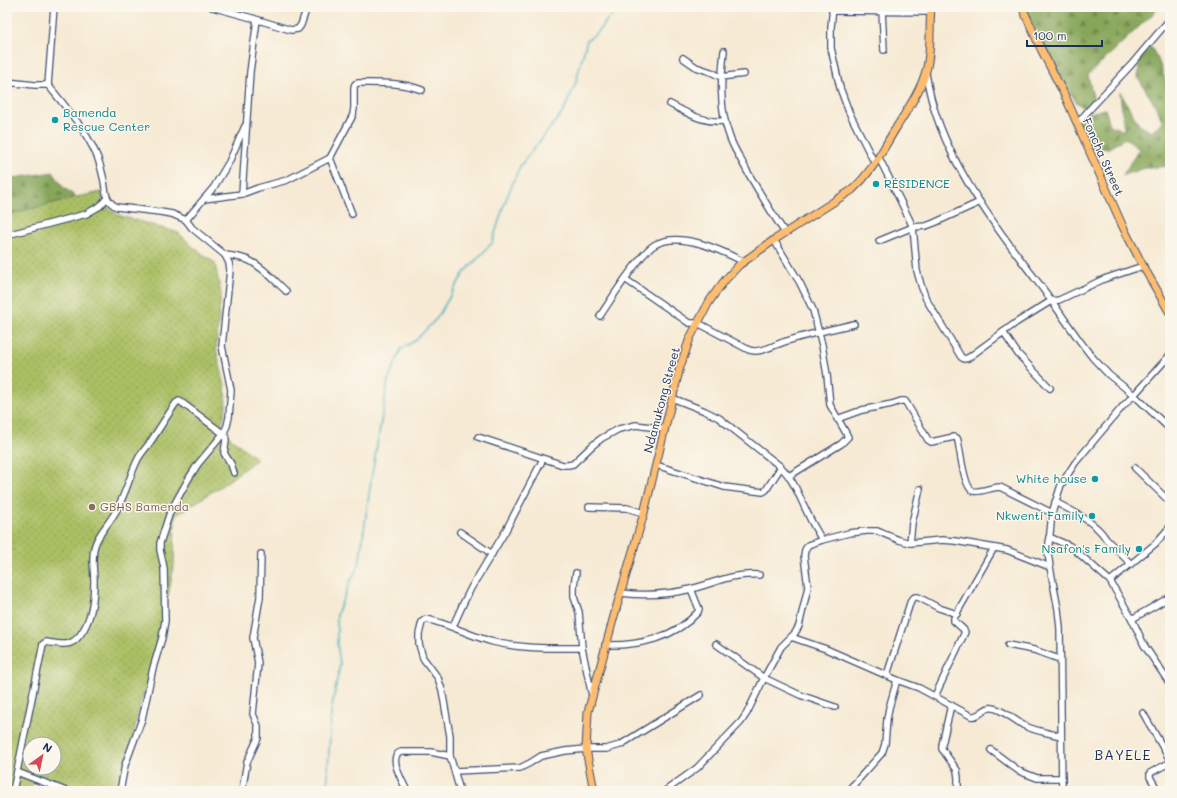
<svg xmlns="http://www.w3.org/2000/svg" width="1177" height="798" font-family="Mali,sans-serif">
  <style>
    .grass { fill: url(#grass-dots); stroke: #627761; fill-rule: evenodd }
    .forest { fill: url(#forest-firs); stroke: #516a5c }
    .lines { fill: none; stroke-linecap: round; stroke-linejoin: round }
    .stream { stroke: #43b0bf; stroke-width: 1.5 }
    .minor-casing { stroke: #3c4b70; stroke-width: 8 }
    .major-casing { stroke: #3c4b70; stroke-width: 9 }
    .minor { stroke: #fff; stroke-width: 5.5 }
    .major { stroke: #fcbd6f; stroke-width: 7 }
    .culture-dot { fill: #0f9aa8; stroke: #fbf7ec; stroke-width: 1.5 }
    .education-dot { fill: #8d6e63; stroke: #fbf7ec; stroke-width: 1.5 }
    .labels { text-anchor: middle; stroke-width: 3; stroke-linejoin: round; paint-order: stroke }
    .culture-label { font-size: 12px; fill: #0d838f; stroke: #fbf7ec; text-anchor: end }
    .street-label { font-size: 12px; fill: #1b2f5e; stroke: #fbf7ec }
    .education-label { font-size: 12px; fill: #785e54; stroke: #fbf7ec; text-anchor: start }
    .quarter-label { font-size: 14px; letter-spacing: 1px; fill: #1b2f5e; stroke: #fbf7ec }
  </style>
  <defs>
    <pattern id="grass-dots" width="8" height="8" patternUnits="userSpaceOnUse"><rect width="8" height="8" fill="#aabf64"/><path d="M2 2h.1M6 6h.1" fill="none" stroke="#8a9c56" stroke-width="1.8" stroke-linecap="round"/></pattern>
    <pattern id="forest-firs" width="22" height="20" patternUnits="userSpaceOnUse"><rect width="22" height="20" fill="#87a65a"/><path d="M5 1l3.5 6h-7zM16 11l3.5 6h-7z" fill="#6e884e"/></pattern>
  </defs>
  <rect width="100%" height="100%" fill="#fbf7ec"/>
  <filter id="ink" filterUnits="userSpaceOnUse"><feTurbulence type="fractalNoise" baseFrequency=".025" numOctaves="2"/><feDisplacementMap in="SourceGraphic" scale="8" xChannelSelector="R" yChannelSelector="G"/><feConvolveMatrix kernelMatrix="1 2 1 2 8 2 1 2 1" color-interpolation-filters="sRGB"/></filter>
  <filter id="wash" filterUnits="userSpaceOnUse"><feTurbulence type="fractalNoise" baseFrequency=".012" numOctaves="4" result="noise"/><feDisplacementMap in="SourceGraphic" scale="16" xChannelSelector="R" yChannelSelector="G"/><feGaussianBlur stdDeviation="0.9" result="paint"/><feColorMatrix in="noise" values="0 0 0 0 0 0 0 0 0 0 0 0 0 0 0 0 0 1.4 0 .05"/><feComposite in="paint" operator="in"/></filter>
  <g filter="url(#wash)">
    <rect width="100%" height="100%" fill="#f6ead4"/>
    <path class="grass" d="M102,192V203L118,215L179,233L192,246L215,263L221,294L216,349L225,386L226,407L221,430L257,459L227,482L175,516L174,565L155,665L140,704L121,791H75L39,776L29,791H7V215L76,197ZM30,744H54V768H30Z"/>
    <g class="forest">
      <polygon points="1022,7 1160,7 1088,75 1093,97 1088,111 1076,102"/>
      <polygon points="1151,47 1158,59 1170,93 1170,166 1146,168 1123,175 1139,149 1125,138 1109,148 1088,150 1077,124 1085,114 1105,109 1110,125 1124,131 1120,92 1139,125 1152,132 1162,121 1158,110 1138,78 1139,58"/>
      <polygon points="53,172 63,187 76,197 7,215 7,179"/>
    </g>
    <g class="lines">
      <polyline class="stream" points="327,791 331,712 340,664 337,642 337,614 350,582 359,565 372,474 388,381 401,349 416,340 437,318 464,273 492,243 505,202 520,166 563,112 575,85 587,40 597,33 607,20 621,7"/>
    </g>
  </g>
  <g filter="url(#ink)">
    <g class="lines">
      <defs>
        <g id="minor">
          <polyline points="212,7 252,18 291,30 298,29 301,25 307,7"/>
          <polyline points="833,7 831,27 831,48 840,88 849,112 875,164"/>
          <polyline points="832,11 930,12"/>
          <polyline points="882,11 884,50"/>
          <path d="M724,51C721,79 719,108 729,135C733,148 741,159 747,171C759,192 772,213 785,233"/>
          <polyline points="683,58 696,67 711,72 721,77 744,74"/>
          <path d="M926,73C937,153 995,226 1043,289C1060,312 1075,336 1093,358L1109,375L1134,395L1170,429"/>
          <polyline points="7,82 35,85 48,85"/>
          <path d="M48,85C65,106 85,129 96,154C100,162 102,173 104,181C106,193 105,201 117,207L160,212L172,214L186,220L192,228L225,255L229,263L230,270L222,346L231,390L229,417L227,426L223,434L198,464L189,478L170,512L160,543V550L164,568L165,621L162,638L153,668L142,719L125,765L120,791"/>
          <polyline points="48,85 54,7"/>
          <path d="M670,104C689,114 703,123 725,121"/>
          <polyline points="1077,124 1088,111 1131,65 1170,19"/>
          <polyline points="330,158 352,214"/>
          <polyline points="879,158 900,200 913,227 917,271 921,285 926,299 961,357 964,359 968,358 1017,322 1051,301 1059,300 1104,279 1143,266"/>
          <polyline points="242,194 250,72 257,20"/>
          <path d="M204,199L242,194L258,188L287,180L330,158L353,115L354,108V87L355,84L358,83C380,83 401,82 422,90"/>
          <polyline points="186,220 214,187 229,162 245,126"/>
          <polyline points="7,235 86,214 100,206 107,198"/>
          <polyline points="774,240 800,283 813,310 822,345 827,375 830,405 846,433 848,437 841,444 789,476"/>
          <polyline points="879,241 913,227 926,226 934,223 980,202"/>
          <path d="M225,255C233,256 241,257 248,260C262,266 274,280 286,291"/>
          <path d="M625,279L689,323H698L749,350C761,354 775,344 787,341C809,334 832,329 854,324"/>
          <path d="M600,316C612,298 623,280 637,263C642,256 649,248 656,244C681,231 721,250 744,262"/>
          <polyline points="1003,332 1018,354 1050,388"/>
          <path d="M672,398L705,411L719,418L781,467C794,480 799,496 807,512C811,522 817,531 822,540"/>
          <path d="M837,419L862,410L892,404L901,401H905L907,404L928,440L931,442L954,437L957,438L958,441C960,450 964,488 973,491C979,493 992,487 1000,487L1052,513"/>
          <polyline points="478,437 563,465 568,465 573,464 593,445 602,438 619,429 636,425 665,429"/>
          <polyline points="656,465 724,487 763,492 766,490 781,467"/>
          <polyline points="1135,468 1170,502"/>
          <path d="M1055,502C1071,510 1097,523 1106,539L1131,564"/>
          <polyline points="589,507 627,508 644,513"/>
          <polyline points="460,532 492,554"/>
          <polyline points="1049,537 1070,546 1075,550 1110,581 1132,619 1144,645 1170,684"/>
          <polyline points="910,543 912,523 920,489"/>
          <polyline points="576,573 574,585 574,597 579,612 582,648 592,696"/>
          <polyline points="1110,581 1155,544 1170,527"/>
          <path d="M621,593C645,596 667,595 691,589C715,583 732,573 759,575"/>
          <polyline points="1132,619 1170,597"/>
          <polyline points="453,626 463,604 471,588 505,532 543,459"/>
          <path d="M791,637L826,649L897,680L919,688L971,716C980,718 984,706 993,708C1001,709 1015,720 1023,725C1034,731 1049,733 1061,736"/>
          <polyline points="716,644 764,678 800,695 835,707"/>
          <path d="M605,645C639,646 675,638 698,612L699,609L691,589"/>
          <polyline points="1008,645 1034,650 1059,659"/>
          <polyline points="887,675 911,600 915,597 918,597 939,608 957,614"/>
          <polyline points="935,696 965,632 963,629 954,621 954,618 994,548"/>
          <polyline points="951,705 942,745 942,749 957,770 958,778 958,791"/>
          <polyline points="1143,713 1170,760 1169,763 1150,773 1150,777 1158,791"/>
          <polyline points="991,750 1019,771 1037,778 1062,778"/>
          <polyline points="455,771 520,768 530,763 541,756 565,751 586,749 606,749 620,745 701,695"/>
          <polyline points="17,772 66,791"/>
          <polyline points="852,786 858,791"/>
          <path d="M13,791L43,644L46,642C65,645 73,648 84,629C92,615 94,597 94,581C94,570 91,557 95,545C99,532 111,522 117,509C126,493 130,475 138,459C142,452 147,447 151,441C159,429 167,416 176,403L179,401L181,402L225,435L226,440L224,453L231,464L234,473"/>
          <polyline points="242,791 247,762 258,738 258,726 253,714 258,663 253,638 260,597 261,554"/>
          <path d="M407,791C403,782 387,756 401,752H431L450,756"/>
          <path d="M460,791L450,756V736L442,690L438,678L423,658L419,644V634L422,622L426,619C450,624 470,636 493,642C522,649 553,648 582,648"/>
          <polyline points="665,791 697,768 741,722 747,713 764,678 781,647 795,633 799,626 808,587 804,556 805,550 808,545 822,540 849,533 867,531 877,531 899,540 910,543 942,540 955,541 1007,550 1050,567"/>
          <polyline points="848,791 882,753 885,744 887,719 889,708 897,680"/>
          <polyline points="1062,791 1060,628 1058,609 1050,567 1048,553 1052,513 1061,485 1075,463 1123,406 1134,395 1170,355"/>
        </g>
        <g id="major">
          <polyline points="1022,7 1041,49 1066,98 1123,227 1143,266 1170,313"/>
          <path d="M594,791L586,749L588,712L614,616L644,513L680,367L690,338L709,302L718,289L726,279L739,265L774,240L852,190C873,171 881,152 896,128C907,110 920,92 926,71C932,50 929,28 931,7"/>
        </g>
      </defs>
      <use href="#minor" class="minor-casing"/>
      <use href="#major" class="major-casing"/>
      <use href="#minor" class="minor"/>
      <use href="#major" class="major"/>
    </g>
  </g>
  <g class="culture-dot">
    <circle cx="55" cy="120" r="4"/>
    <circle cx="876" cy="184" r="4"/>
    <circle cx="1095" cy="479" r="4"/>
    <circle cx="1092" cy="516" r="4"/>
    <circle cx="1139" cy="549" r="4"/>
  </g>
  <circle class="education-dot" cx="92" cy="507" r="4"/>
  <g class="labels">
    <g class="culture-label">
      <text x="63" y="117" text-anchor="start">Bamenda<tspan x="63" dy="14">Rescue Center</tspan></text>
      <text x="884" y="188" text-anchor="start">RÉSIDENCE</text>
      <text x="1087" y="483">White house</text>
      <text x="1084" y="520">Nkwenti Family</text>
      <text x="1131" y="553">Nsafon's Family</text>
    </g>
    <g class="street-label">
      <text transform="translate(1103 157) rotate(66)" y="4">Foncha Street</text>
      <text transform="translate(662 400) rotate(-75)" y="4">Ndamukong Street</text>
    </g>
    <g class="education-label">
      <text x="100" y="511">GBHS Bamenda</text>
    </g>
    <g class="quarter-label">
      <text x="1123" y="760">BAYELE</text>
    </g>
  </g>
  <rect width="1177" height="798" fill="none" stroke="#fbf7ec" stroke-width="24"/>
  <g transform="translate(42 756) rotate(33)"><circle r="19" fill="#fbf7ec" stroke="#a1a7b3"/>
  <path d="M0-3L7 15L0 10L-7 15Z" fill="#d1495b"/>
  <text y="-6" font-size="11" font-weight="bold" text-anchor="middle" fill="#1b2f5e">N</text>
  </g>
  <path d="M1027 40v6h75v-6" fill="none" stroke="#1b2f5e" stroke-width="2"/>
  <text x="1033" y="40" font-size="12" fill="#1b2f5e" stroke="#fbf7ec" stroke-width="3" paint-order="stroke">100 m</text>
</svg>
